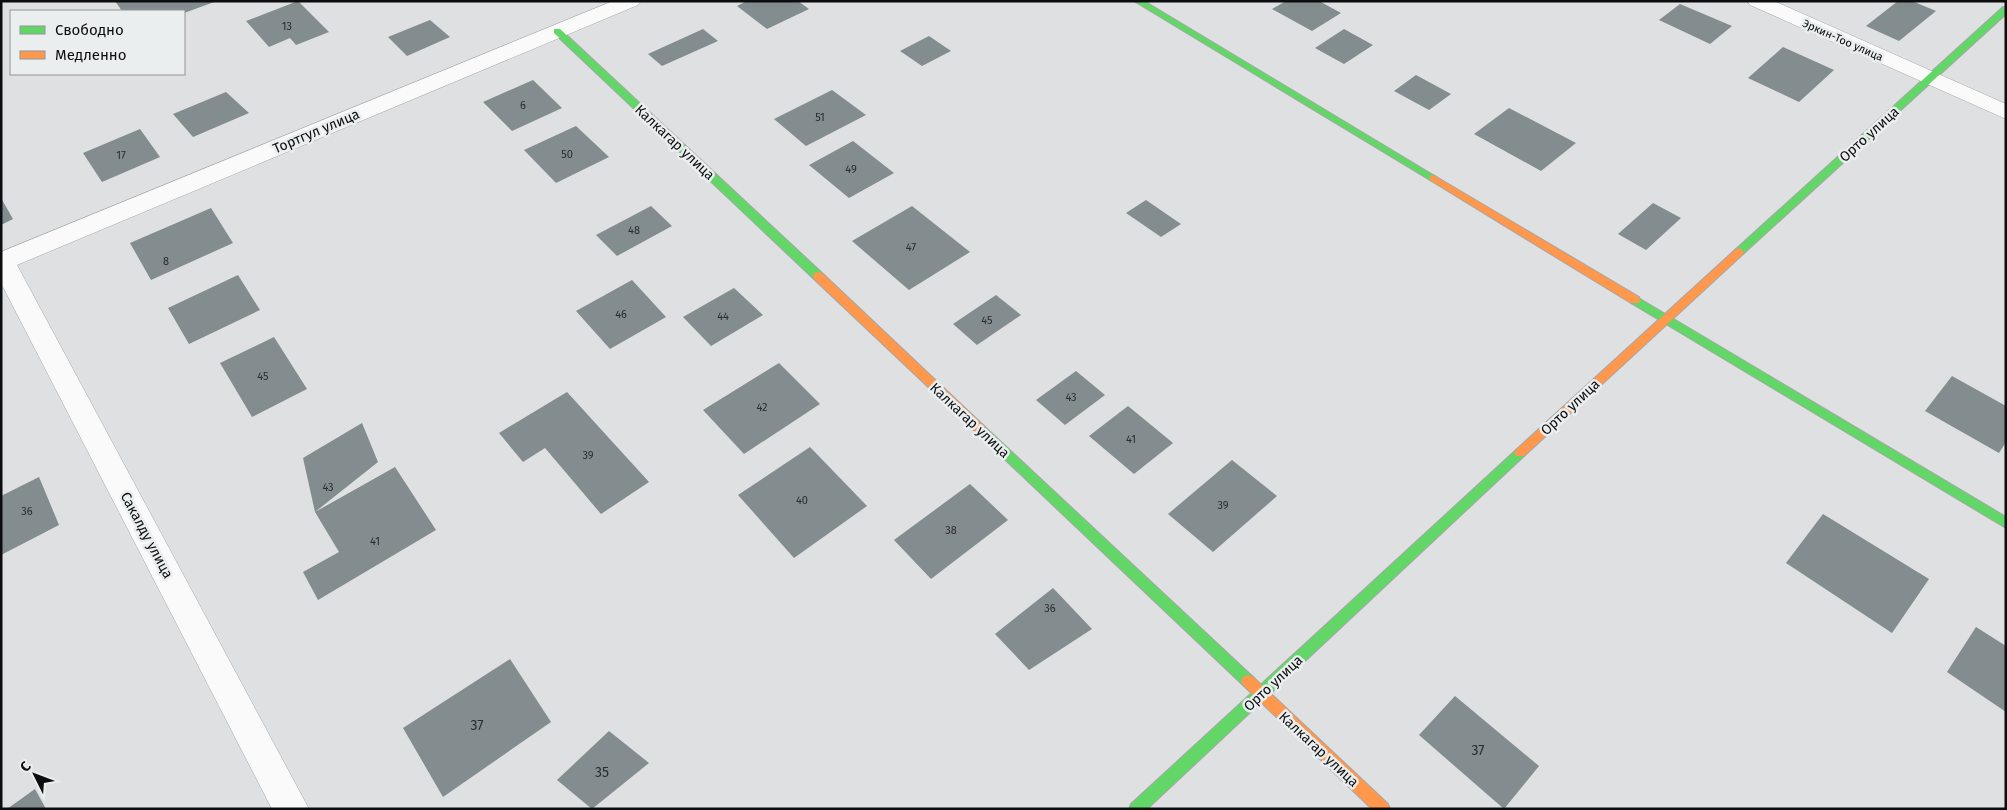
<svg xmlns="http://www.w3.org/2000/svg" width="2007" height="810" font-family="'Fira Sans',sans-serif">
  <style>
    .building { fill: #838c8e }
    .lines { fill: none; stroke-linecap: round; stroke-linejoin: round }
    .street-casing { stroke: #a6a7a8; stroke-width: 1 }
    .fast-casing { stroke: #a6a7a8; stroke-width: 2 }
    .slow-casing { stroke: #a6a7a8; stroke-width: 2 }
    .street { fill: #fafafa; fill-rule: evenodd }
    .fast { fill: #63d668; fill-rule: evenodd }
    .slow { fill: #ff974d; fill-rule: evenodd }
    .labels { text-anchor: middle; stroke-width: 5; stroke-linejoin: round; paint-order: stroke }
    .number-label { font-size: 11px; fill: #2a2d2e }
    .far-street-label { font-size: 11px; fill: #0c0d0e; stroke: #eaeeef }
    .street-label { font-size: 14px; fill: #0c0d0e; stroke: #eaeeef }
    .near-number-label { font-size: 14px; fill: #2a2d2e }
  </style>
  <rect width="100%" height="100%" fill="#dee0e1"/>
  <g class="building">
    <polygon points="115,1 217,1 184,13 184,11 122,11"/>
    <polygon points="298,1 329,32 296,45 290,38 269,47 246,21"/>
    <polygon points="747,1 798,1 809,9 767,29 737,6"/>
    <polygon points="1286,1 1319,1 1341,13 1312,31 1272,9"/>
    <polygon points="1898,1 1912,1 1936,11 1899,41 1866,26"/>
    <polygon points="1680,4 1732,26 1710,44 1659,20"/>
    <polygon points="430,20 450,37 407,56 388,37"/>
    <polygon points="703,29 718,41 662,66 648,54"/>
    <polygon points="1344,29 1373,45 1344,64 1315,48"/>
    <polygon points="929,36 951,51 922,66 900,51"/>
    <polygon points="1783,47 1834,70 1799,102 1748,78"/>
    <polygon points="1416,75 1451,94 1429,110 1394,91"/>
    <polygon points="533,80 562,108 512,131 483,102"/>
    <polygon points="832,90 866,115 806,146 774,119"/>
    <polygon points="226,92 249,113 193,137 173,114"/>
    <polygon points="1509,108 1576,143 1541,171 1474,134"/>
    <polygon points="576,126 609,157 556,183 524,150"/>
    <polygon points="140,129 160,157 102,182 83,153"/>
    <polygon points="853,141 894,173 849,198 809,165"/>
    <polygon points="1,198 13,219 1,225"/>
    <polygon points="1146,200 1181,224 1161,237 1126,213"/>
    <polygon points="1653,203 1681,218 1646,250 1618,234"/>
    <polygon points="651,206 672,226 617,256 596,235"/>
    <polygon points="912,206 970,252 909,290 852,241"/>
    <polygon points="211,208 233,243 151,280 130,243"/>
    <polygon points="238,275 260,310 189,344 168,308"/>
    <polygon points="632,280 666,317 610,349 576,311"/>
    <polygon points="734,288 763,315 711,346 683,317"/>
    <polygon points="996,295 1021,315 977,345 953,324"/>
    <polygon points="274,337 307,389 252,417 220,363"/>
    <polygon points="779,363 820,404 744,454 703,410"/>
    <polygon points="1076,371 1105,395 1065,425 1036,400"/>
    <polygon points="1952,376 2006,406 2006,442 1999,453 1925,411"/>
    <polygon points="567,392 649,482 601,514 545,448 523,462 499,433"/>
    <polygon points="1128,406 1173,443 1134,474 1089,436"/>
    <polygon points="362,423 378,462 315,512 395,467 436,530 318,600 303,572 339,552 315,512 303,458"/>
    <polygon points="810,447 867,506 794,558 738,495"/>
    <polygon points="1232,460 1277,496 1213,552 1168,514"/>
    <polygon points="39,477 59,525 1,555 1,496"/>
    <polygon points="970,484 1008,520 931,579 894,540"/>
    <polygon points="1823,514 1929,579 1892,633 1786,563"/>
    <polygon points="1053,588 1092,629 1029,670 995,634"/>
    <polygon points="1976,627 2006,646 2006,712 1947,672"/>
    <polygon points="510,659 551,722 443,797 403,728"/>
    <polygon points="1455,696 1539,766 1504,809 1419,735"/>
    <polygon points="609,731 649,763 592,809 557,780"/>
    <polygon points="35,789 46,809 7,809"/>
  </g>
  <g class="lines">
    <defs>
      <g id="street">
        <polygon points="613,1 641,1 638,5 17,265 309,809 272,809 1,283 1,252"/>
        <polygon points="1747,1 1774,1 2006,104 2006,119 1750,5"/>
      </g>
      <g id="fast">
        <polygon points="1134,1 1144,1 1438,178 1433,181 1430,180"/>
        <polygon points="2003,7 2006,7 2006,14 1743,254 1735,254 1734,252 1735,250"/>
        <polygon points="554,29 560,29 822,273 823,276 822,279 814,279 554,33"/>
        <polygon points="1635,296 2006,517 2006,528 1631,303 1630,300"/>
        <polygon points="981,425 985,427 1253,677 1255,681 1253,685 1248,687 1243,685 977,433 975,430 977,427"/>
        <polygon points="1520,448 1524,450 1526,453 1524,456 1147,809 1129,809 1131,804 1516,450"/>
      </g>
      <g id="slow">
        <polygon points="1433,175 1639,297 1640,300 1639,303 1631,303 1430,180 1430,176"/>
        <polygon points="1739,248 1744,252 1743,254 1524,456 1516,456 1514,453 1516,450 1735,250"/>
        <polygon points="818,272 822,273 985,427 987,430 985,433 977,433 814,279 813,276 814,273"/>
        <polygon points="1248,675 1253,677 1388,804 1390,809 1372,809 1243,685 1241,681 1243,677"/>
      </g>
    </defs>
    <use href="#street" class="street-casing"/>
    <use href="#fast" class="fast-casing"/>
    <use href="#slow" class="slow-casing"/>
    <use href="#street" class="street"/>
    <use href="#fast" class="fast"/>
    <use href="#slow" class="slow"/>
  </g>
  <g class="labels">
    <g class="number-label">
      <text x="287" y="30">13</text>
      <text x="523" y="109">6</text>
      <text x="820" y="121">51</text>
      <text x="567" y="158">50</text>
      <text x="121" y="159">17</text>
      <text x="851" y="173">49</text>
      <text x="634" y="234">48</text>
      <text x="911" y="251">47</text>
      <text x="166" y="265">8</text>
      <text x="621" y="318">46</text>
      <text x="723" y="320">44</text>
      <text x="987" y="324">45</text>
      <text x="263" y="380">45</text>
      <text x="1071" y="401">43</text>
      <text x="762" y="411">42</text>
      <text x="1131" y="443">41</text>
      <text x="588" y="459">39</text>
      <text x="328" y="491">43</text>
      <text x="802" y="504">40</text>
      <text x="1223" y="509">39</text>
      <text x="27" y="515">36</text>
      <text x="951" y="534">38</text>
      <text x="375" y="545">41</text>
      <text x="1050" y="612">36</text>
    </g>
    <g class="far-street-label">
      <text transform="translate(1843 40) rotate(24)" y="4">Эркин-Тоо улица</text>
    </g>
    <g class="street-label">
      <text transform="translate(316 131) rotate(-23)" y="5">Тортгул улица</text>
      <text transform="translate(1869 134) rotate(-42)" y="5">Орто улица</text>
      <text transform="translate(675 142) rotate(43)" y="5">Калкагар улица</text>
      <text transform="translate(1570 407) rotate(-43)" y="5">Орто улица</text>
      <text transform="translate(970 420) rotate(43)" y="5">Калкагар улица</text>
      <text transform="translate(147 535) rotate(62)" y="5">Сакалду улица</text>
      <text transform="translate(1273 683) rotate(-43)" y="5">Орто улица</text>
      <text transform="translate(1319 749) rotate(43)" y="5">Калкагар улица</text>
    </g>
    <g class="near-number-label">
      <text x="477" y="730">37</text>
      <text x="1478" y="755">37</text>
      <text x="602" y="777">35</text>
    </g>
  </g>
  <rect width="2007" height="810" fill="none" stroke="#0c0d0e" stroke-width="5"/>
  <rect x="10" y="10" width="175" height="65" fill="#eaeeef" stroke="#919495"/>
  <rect x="20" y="26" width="25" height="8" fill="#63d668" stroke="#919495"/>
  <text x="55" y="35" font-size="15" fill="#0c0d0e">Свободно</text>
  <rect x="20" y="51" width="25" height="8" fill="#ff974d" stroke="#919495"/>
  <text x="55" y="60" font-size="15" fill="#0c0d0e">Медленно</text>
  <g transform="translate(35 775) rotate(312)" stroke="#eaeeef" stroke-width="4" paint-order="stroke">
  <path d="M0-4L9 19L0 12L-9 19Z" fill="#0c0d0e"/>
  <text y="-8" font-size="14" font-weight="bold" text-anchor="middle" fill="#0c0d0e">С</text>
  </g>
</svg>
